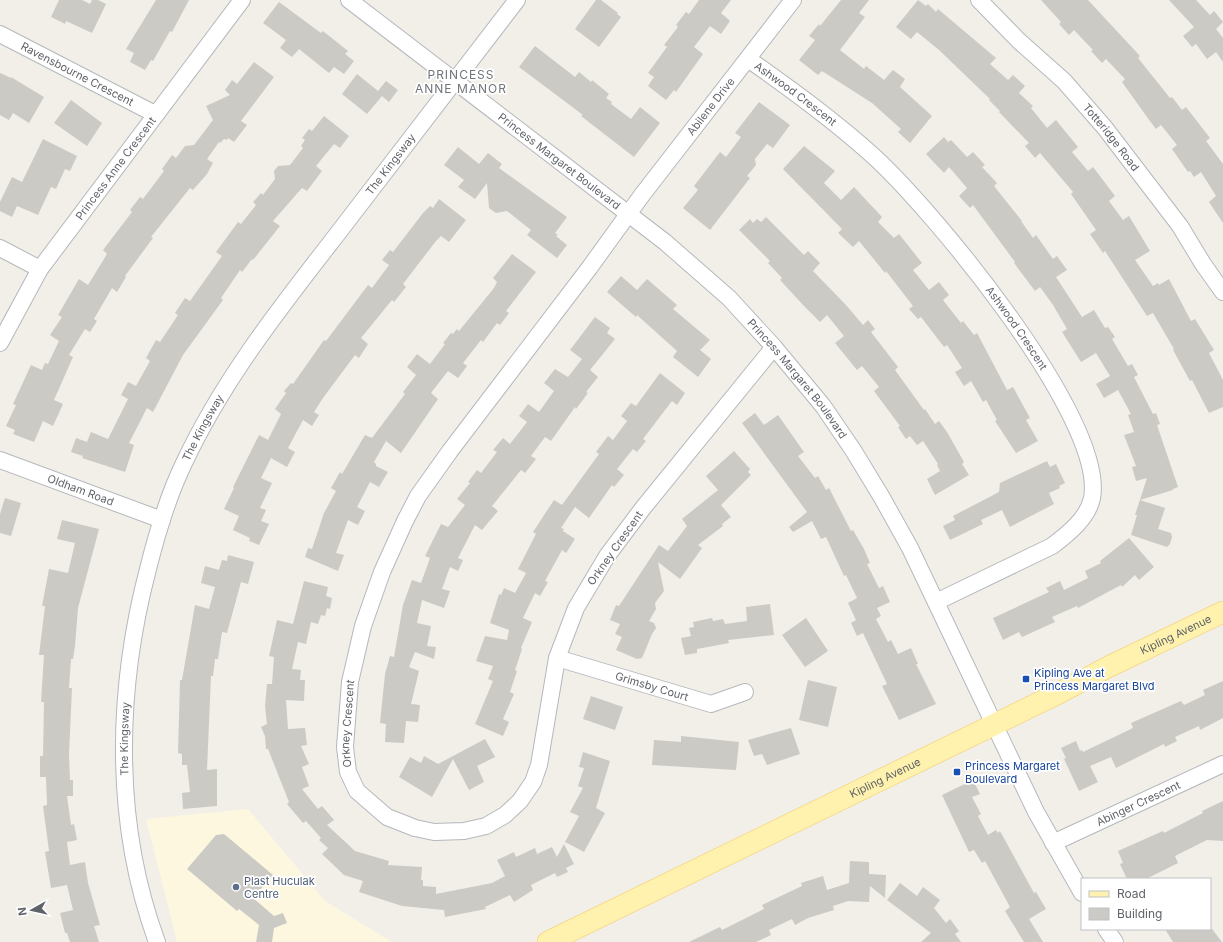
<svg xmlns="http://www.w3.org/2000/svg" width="1223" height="942" font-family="Inter,sans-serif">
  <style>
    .commercial { fill: #fef7e0 }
    .building { fill: #cccac5 }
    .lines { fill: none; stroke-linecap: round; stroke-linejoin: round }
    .minor-casing { stroke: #b5b8bc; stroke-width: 18 }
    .major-casing { stroke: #f2c960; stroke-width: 22 }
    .minor { stroke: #fff; stroke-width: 16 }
    .major { stroke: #fff2af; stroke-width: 21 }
    .transit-dot { fill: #1a4fb4; stroke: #fff; stroke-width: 1.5 }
    .service-dot { fill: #5c6f8a; stroke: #fff; stroke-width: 1.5 }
    .labels { text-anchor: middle; stroke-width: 3.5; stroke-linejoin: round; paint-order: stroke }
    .street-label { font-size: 11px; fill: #5f6368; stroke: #fff }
    .transit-label { font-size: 11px; fill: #164399; stroke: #fff; text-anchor: start }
    .service-label { font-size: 11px; fill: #4e5e75; stroke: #fff; text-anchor: start }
    .neighbourhood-label { font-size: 12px; letter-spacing: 1px; fill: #70757a; stroke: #fff }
  </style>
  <rect width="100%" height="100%" fill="#f1efe8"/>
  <polygon class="commercial" points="248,809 325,901 392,942 177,942 146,819"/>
  <g class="building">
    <polygon points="59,0 82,0 90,4 92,0 98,0 106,4 92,33 66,21 65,24 51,17"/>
    <polygon points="156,0 189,0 172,32 170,31 153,61 151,60 145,70 130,62 134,53 126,49"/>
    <polygon points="596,0 601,0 618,13 617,14 621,17 599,47 575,29"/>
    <polygon points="699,0 731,0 721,13 730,21 721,34 710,26 694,47 703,54 676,92 674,90 666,100 648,86 654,77 648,73 667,47 664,45 678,27 676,25 686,12 689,14"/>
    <polygon points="841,0 869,0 859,13 865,17 840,50 864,69 866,66 884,80 893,70 905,79 900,87 932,116 910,143 898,132 901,129 872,103 822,71 818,75 799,60 815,40 809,36 819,24 820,26"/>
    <polygon points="918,0 926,6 928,4 936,12 938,9 996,58 990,64 1008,80 1013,75 1025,86 1019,93 1033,106 1031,108 1047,128 1056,120 1078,147 1072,152 1088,171 1093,167 1106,184 1115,196 1109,201 1123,220 1129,216 1150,251 1135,260 1153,286 1158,283 1159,285 1169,279 1191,321 1195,319 1214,350 1209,353 1223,380 1223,407 1209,413 1192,380 1190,381 1173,350 1174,349 1153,313 1147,316 1105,251 1103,253 1090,234 1096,230 1071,194 1073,192 1040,153 1035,158 1025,146 1029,143 999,112 1000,111 989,100 990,99 939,50 917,32 911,39 896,27"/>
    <polygon points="1041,0 1088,0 1140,56 1138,58 1170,98 1172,97 1182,110 1186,107 1210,138 1206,141 1223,164 1223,223 1209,202 1216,196 1201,172 1194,177 1190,171 1188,172 1172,149 1177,145 1161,125 1156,129 1147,117 1122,82 1125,79 1106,59 1102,63 1091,51 1093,50 1074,30 1069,35 1059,24 1061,22"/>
    <polygon points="1169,0 1196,0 1210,15 1214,11 1223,22 1216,29 1223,38 1223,62 1216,52 1207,59 1196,44 1192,47 1183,36 1194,27"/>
    <polygon points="279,2 321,33 323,31 348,51 345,54 354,61 344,74 334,67 329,73 299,49 292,57 280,48 286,40 263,23"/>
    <polygon points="535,46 575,77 579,72 591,82 592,80 609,94 606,98 612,102 611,104 631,119 640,107 660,123 634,157 581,116 583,115 519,67"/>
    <polygon points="254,62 274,77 241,121 247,125 234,142 228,138 227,140 224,139 220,143 219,142 207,159 213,163 207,174 193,190 190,188 151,237 153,238 125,276 126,277 117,292 112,288 94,319 97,321 90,332 85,329 69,355 73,357 54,400 63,404 53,426 43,421 34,442 13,434 15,430 6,426 16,405 13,404 31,365 42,370 45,363 48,364 59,341 50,335 62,317 58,315 79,279 88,285 107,254 103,250 132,212 130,210 140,197 143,199 164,171 162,169 172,155 176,158 185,146 194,145 213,120 206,106 230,95 225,90 232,80 237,84"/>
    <polygon points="0,73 11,78 11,77 44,97 29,123 13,113 9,120 0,115"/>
    <polygon points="357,74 378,91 386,81 398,90 389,102 382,96 367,114 342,94"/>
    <polygon points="71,100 102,123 87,146 54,123"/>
    <polygon points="759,102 790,125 773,148 767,144 755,159 756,165 747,176 750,178 710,230 683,208 698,190 694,186 720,152 726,157 741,137 735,133"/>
    <polygon points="324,116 349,136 340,148 334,144 316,166 322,171 307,191 302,188 273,221 280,226 253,260 252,259 242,272 240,270 221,298 223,300 183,355 153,412 147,408 129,443 134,445 125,472 82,458 83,456 71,452 76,438 87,442 91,432 108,439 128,399 121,395 128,382 136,386 150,361 146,358 156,340 160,342 178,315 175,313 185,298 190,301 222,256 216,252 238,222 241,224 256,205 253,202 261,193 263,195 275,179 274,171 278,166 290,165 303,148 301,146 305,140 302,138 309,129 312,131"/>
    <polygon points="944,137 948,142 951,140 967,157 973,152 985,165 982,167 997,183 994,186 1022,221 1021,221 1033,238 1036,235 1053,259 1057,256 1067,270 1056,277 1082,317 1094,310 1105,328 1108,327 1115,337 1112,339 1128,366 1132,364 1138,375 1134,377 1153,414 1156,413 1160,424 1157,425 1178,487 1173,489 1173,490 1140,500 1165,508 1158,529 1171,533 1172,537 1170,544 1167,547 1131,535 1137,515 1135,515 1147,478 1136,481 1132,467 1136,466 1124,435 1134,432 1128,415 1131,414 1118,390 1104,398 1096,384 1110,376 1096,353 1081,362 1062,332 1067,329 1053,305 1040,287 1035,291 1014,263 1015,262 973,205 970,208 959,196 967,188 949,167 944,173 926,154"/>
    <polygon points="43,139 77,156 70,171 65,169 56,189 51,187 38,215 17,206 12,217 0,211 0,202 12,177 22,182"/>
    <polygon points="804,146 835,171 824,183 841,200 854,187 882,217 878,222 894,238 899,234 922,263 913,270 929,290 939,282 949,295 943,300 961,323 963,321 974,335 977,333 1007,390 1013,387 1030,418 1026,420 1038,441 1016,453 995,421 997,420 986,400 983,402 971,381 964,386 955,372 962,368 947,345 944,347 921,317 918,319 909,309 913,306 886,271 885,273 859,241 853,247 838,233 842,229 783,169"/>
    <polygon points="458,147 479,164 488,153 502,164 499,168 567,217 555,233 558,235 556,236 567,245 557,258 527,235 531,230 507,211 496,213 489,208 487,183 475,199 458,187 464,180 444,165"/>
    <polygon points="439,199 466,220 449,242 441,236 436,241 403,284 406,287 394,302 392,300 361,338 368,344 359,358 355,355 323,398 314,412 319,415 312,426 303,420 288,448 295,452 287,467 271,458 261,478 272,483 260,508 266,510 261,521 269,524 259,545 249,541 250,538 233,530 239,516 224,509 234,488 233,487 259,435 268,440 281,414 275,409 286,393 284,391 291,383 293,384 312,357 324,340 326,341 368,285 372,288 389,265 382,260 390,250 393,252 423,213 430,206 433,208"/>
    <polygon points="766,217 804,255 808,251 820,263 813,271 846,305 863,325 868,320 875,329 871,332 898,367 895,370 924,410 925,409 935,424 939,421 947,432 964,462 962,464 969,475 935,495 927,479 940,471 937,465 938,464 923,441 917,445 910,436 906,439 898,427 900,426 874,391 879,387 862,366 857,370 835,343 844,336 827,315 820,322 804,306 780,280 782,278 768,263 770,261 739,230 750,219 753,223 757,219 761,222"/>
    <polygon points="512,254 536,272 506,311 509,313 500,325 497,323 483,342 481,340 463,363 467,366 458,378 448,371 431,393 438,399 401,453 386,441 374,462 376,464 376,466 388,472 379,487 370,482 357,507 365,511 358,525 348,520 336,553 344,555 338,571 305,557 308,548 312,549 324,513 336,491 331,488 340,472 342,474 365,435 372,438 405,394 403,392 416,375 407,367 417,354 430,364 445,344 443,343 451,333 453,334 457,329 459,331 494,288 497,282 493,278"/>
    <polygon points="621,276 637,290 647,279 677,305 673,309 710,340 700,350 711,359 698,377 673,357 677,351 637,315 636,317 607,292"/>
    <polygon points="595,317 610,328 607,333 615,339 590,370 598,377 586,392 588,393 576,409 575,407 551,441 545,437 531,456 536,459 525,473 521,470 492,506 498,511 482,530 475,525 458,558 463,560 458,571 450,567 442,589 450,591 444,608 422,600 417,623 431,626 427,646 436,647 434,659 415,652 409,667 419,671 411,704 420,705 418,722 406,721 404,743 385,742 386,724 380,723 385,674 390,656 394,657 403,605 412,580 421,583 430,558 425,556 441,524 448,527 465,505 457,499 470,483 468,482 477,470 481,473 497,452 493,450 503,438 510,444 527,422 519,416 528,404 539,412 554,391 544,383 555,369 568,377 582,359 570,350"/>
    <polygon points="660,373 685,393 677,405 672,401 643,439 646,441 637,452 633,449 617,469 624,475 614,487 612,485 589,518 575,507 561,528 564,529 563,531 575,539 566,553 562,550 545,581 548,582 540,596 535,593 523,618 532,622 521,648 522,649 515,670 517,671 510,692 514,694 503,719 509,722 503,736 475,724 493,681 488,679 493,666 476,661 485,636 507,640 509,630 490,623 499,594 501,595 504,588 515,593 526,573 518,569 536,534 533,532 554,500 562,505 599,454 596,452 608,436 613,440 627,421 621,416 631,403 636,406"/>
    <polygon points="755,413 764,425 778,415 804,452 798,456 815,478 818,476 826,490 829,488 851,531 853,530 864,549 870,563 867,564 879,588 883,586 890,602 877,608 881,616 876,619 888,642 891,640 898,654 911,648 918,664 916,664 936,704 899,720 882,686 887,684 863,633 857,636 851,623 856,620 848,603 857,598 846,575 844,576 826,537 821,539 812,521 793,532 789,527 807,512 742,423"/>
    <polygon points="734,451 750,469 748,472 751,475 721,505 731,517 722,524 723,526 698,545 702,548 680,579 658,562 664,591 655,603 656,609 649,621 654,623 656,628 652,634 642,658 637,659 616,650 622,637 615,634 620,624 610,620 616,605 619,606 659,545 668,551 687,526 682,519 718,490 706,476"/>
    <polygon points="1047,461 1050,467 1056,464 1065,483 1059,486 1060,488 1049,493 1054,504 1010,527 1002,510 981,520 983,524 950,540 943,526 955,520 953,516 999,492 1000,483"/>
    <polygon points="5,498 21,503 11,536 0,533 0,514"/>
    <polygon points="62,520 99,529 78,608 75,646 73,659 71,659 69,688 72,688 69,754 70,780 73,780 73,796 67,796 71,825 74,824 77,840 67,842 70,865 85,862 88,883 100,925 94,926 99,942 70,942 67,933 65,933 60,913 73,910 67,885 51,888 45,852 49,851 43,806 47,805 46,777 40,777 40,756 43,756 44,702 41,702 44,655 39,655 45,606 42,606 49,569 68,573 75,543 57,539"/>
    <polygon points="1129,538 1154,567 1139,580 1135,575 1122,587 1121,585 1078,608 1077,606 1052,617 1055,622 1022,637 1019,632 1003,640 993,618 1049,592 1046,588 1060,581 1064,590 1088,578 1085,571 1101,563 1100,561"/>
    <polygon points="228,555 254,562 248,584 241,582 227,633 222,632 218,659 215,659 213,676 211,676 207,770 217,769 217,806 183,809 182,793 190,792 187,765 182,765 182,754 178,753 180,680 182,680 195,605 209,609 215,587 201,583 205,566 219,570 222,560 227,561"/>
    <polygon points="304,581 328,587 326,596 332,598 330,609 327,608 325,616 321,615 318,624 311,622 306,644 298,642 292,669 301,670 300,680 305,680 304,701 286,700 288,729 305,728 307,745 301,746 309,764 302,767 309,786 302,789 318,809 322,806 334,820 327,825 355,851 389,861 388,865 422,867 421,880 423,880 423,886 436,887 436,894 492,883 505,876 497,860 514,852 516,857 535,848 537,854 552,847 557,857 564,844 574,864 566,868 568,872 557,877 555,873 531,885 533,890 514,902 510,895 485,907 486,909 445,917 444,910 402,906 359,892 363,881 344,875 322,854 328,848 319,840 321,838 306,821 303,823 287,804 289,802 268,749 266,749 265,736 261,727 267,724 265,706 267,684 272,684 274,657 269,656 277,620 293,624"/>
    <polygon points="770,604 774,635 728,640 729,643 697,649 697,653 685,655 681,638 691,636 689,628 694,627 693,622 712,618 713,621 723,619 725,624 747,621 746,607"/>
    <polygon points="806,618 828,651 805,667 782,635"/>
    <polygon points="808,680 837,687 828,727 799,720"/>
    <polygon points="1223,681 1223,718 1200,730 1199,726 1175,737 1177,741 1165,747 1164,744 1116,768 1111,757 1090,766 1098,782 1079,791 1064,759 1066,758 1061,748 1076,741 1080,751 1082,750 1083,752 1133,728 1131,723 1181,701 1184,705 1205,695 1203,690"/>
    <polygon points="591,696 623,707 615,730 583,719"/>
    <polygon points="791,728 800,754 767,765 762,754 754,756 748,740"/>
    <polygon points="681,736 739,742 736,770 652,765 654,740 681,742"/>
    <polygon points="485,739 495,757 477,766 484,782 469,790 453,759 432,797 399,777 410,757 421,763 424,756 438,764"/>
    <polygon points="583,752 610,761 596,808 605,813 584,852 565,842 579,816 570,812 583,788 578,786 584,768 579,767"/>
    <polygon points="973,780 980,794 972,797 981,814 978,816 988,835 996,830 998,833 1000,831 1034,893 1036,892 1046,909 1029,919 1043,942 1024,942 1005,911 1010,907 985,861 982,863 974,850 969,852 942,795"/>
    <polygon points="1223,801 1223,841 1207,840 1175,856 1178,863 1146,879 1127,879 1120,864 1123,863 1118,851 1163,831 1164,833 1203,813 1202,811"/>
    <polygon points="224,834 273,875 253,898 274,916 283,913 287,923 274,928 272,942 256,942 259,925 239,909 237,911 187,869 216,835"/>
    <polygon points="850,861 869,862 869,874 886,875 885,898 870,886 869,902 848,901 833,906 834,910 808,918 795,925 792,919 769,930 771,935 756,942 689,942 720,927 722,930 764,909 762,905 802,886 801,883 823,876 827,890 849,883"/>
    <polygon points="900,883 917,896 923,887 940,900 934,908 946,923 950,919 959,931 955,934 961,942 921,942 931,933 887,900"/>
    <polygon points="1165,929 1212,929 1222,942 1173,942"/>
  </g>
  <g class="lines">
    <defs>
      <g id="minor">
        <path id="s1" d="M349,0L665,242L729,298L774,347L823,406L853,450L881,496L910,548L1036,812L1082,893"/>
        <path id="s2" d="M979,0L1019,41L1064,81L1105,128L1180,226L1203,264L1223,292"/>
        <path id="s3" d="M0,34L155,114"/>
        <path id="s4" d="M748,59C791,89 831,118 870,153C929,205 1107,419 1092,498C1088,518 1068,534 1052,546L936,602"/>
        <polyline points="0,248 40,269"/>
        <path id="s5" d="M0,343L40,269L242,0"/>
        <path id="s6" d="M774,347L643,508L607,556L576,608L557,658L539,765L533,782L520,801L505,815L486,826L464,831L434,832L415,828L387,817L357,791L348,772L345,747L350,682L363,626L382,572L405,521L418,496L450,451L590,267L642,195L793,0"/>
        <path id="s7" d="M0,460L162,520"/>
        <path id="s8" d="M557,658L711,704L745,692"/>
        <path id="s9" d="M1053,843L1223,764"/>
        <polyline points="1106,929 1115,942"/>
        <path id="s10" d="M157,942C113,823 116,691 148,569C157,533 168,496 184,463C223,380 279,309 335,237C395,158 456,79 517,0"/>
      </g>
      <g id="major">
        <path id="s11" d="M548,942L1059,693L1110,666L1223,612"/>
      </g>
    </defs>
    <use href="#minor" class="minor-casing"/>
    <use href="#major" class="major-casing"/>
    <use href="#minor" class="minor"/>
    <use href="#major" class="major"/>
  </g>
  <g class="transit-dot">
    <rect x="1022" y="675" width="8" height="8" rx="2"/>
    <rect x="953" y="768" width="8" height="8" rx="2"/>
  </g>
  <circle class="service-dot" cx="236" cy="887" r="4"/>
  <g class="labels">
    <g class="street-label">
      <text dy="4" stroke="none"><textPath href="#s3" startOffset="87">Ravensbourne Crescent</textPath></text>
      <text dy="4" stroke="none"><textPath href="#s4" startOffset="59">Ashwood Crescent</textPath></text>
      <text dy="4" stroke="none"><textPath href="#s6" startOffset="1513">Abilene Drive</textPath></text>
      <text dy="4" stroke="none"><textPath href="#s2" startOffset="191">Totteridge Road</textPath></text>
      <text dy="4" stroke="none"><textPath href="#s1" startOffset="265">Princess Margaret Boulevard</textPath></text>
      <text dy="4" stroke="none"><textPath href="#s10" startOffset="855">The Kingsway</textPath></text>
      <text dy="4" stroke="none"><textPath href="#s5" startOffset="210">Princess Anne Crescent</textPath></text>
      <text dy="4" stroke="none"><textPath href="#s4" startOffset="383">Ashwood Crescent</textPath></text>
      <text dy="4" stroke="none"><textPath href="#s1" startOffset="589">Princess Margaret Boulevard</textPath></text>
      <text dy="4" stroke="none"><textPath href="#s10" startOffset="531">The Kingsway</textPath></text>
      <text dy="4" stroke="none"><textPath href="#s7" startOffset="86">Oldham Road</textPath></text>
      <text transform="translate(615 548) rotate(-55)" y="4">Orkney Crescent</text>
      <text dy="4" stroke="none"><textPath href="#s11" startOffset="699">Kipling Avenue</textPath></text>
      <text dy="4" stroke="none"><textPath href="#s8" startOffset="99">Grimsby Court</textPath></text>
      <text dy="4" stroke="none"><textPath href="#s6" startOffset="785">Orkney Crescent</textPath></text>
      <text dy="4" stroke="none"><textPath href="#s10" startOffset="207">The Kingsway</textPath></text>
      <text dy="4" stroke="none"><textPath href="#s11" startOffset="375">Kipling Avenue</textPath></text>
      <text dy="4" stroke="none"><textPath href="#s9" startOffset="94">Abinger Crescent</textPath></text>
    </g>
    <g class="transit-label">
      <text x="1034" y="677">Kipling Ave at<tspan x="1034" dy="13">Princess Margaret Blvd</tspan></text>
      <text x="965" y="770">Princess Margaret<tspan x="965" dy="13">Boulevard</tspan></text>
    </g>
    <g class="service-label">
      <text x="244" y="885">Plast Huculak<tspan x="244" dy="13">Centre</tspan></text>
    </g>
    <g class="neighbourhood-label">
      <text x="461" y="79">PRINCESS<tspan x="461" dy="14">ANNE MANOR</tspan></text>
    </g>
  </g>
  <rect x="1081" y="878" width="130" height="52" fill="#ffffff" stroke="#bfc1c3"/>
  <rect x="1089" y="891" width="20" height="6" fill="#fff2af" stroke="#bfc1c3"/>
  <text x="1117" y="898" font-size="12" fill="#5f6368">Road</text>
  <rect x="1089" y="908" width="20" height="12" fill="#cccac5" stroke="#bfc1c3"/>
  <text x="1117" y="918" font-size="12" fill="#5f6368">Building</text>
  <g transform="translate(32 910) rotate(262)" stroke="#ffffff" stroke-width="3" paint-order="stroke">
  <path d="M0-3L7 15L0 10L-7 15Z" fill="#5f6368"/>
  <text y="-6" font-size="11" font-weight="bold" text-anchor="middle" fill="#5f6368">N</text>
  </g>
</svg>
